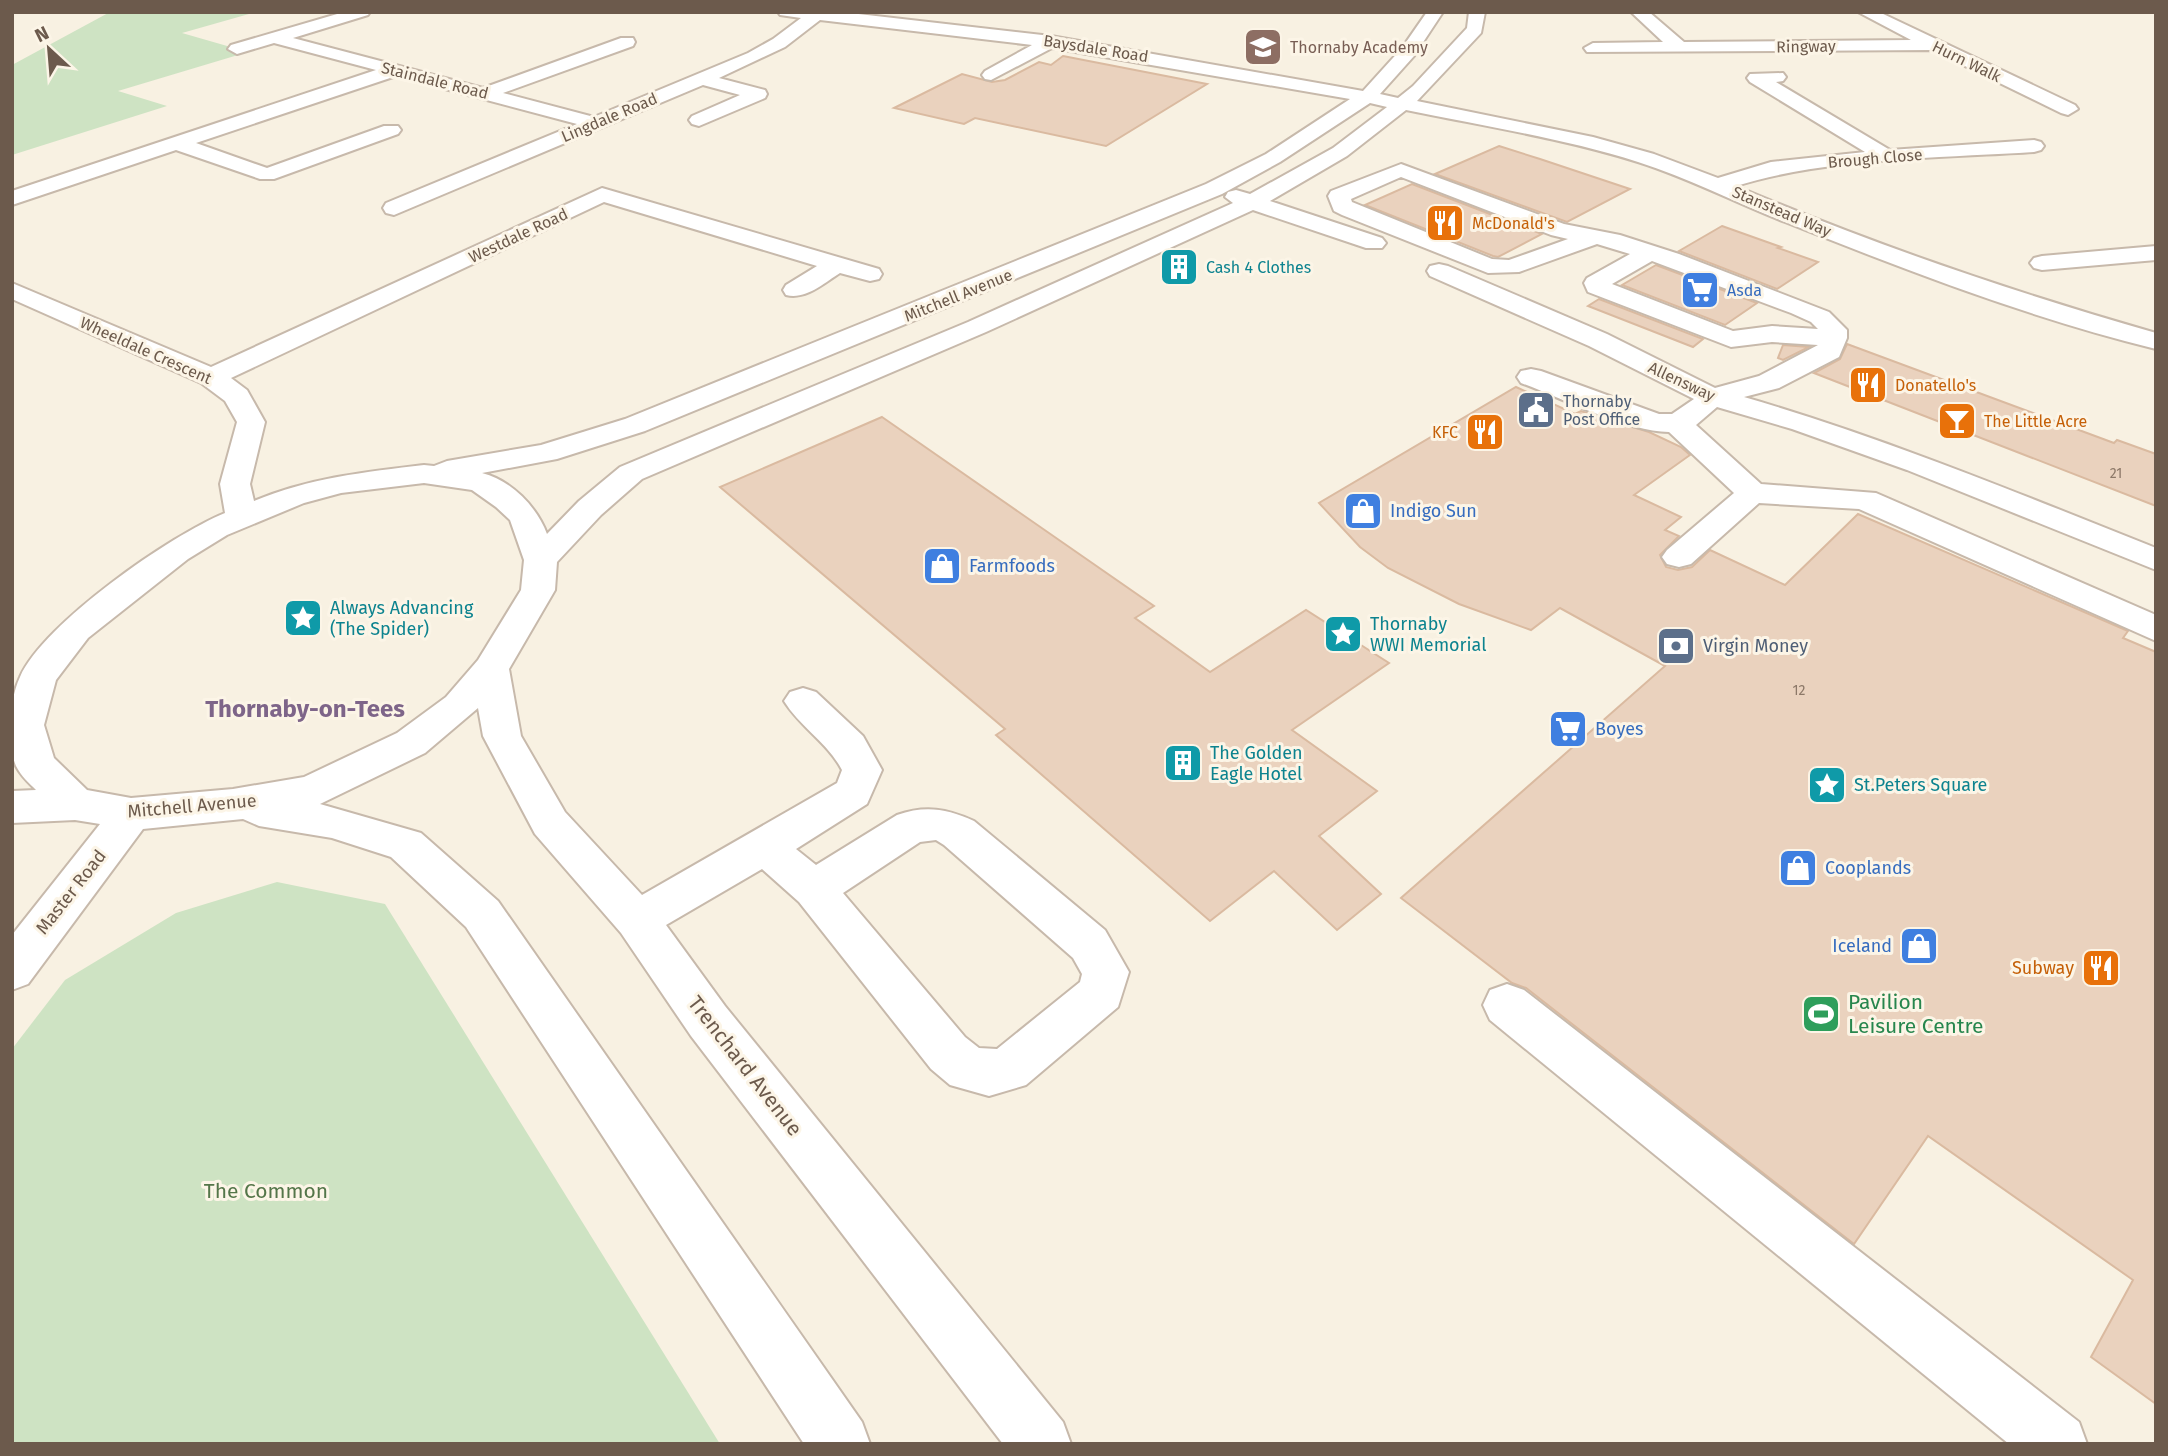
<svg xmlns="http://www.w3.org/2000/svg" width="2168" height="1456" font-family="'Fira Sans',sans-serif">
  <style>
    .green { fill: #cee3c3 }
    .building { fill: #ead2be; stroke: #dabaa0; stroke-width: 2 }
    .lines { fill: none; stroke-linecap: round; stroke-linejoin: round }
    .minor-casing { stroke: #c7b9ab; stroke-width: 4 }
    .minor { fill: #fff; fill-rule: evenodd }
    .labels { text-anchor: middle; stroke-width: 6; stroke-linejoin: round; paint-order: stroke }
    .number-label { font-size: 14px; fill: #8c7868 }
    .far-street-label { font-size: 16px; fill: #6c5a4c; stroke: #fcf5e7 }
    .far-education-label { font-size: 16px; fill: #785e54; stroke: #fcf5e7; text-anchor: start }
    .far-food-label { font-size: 16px; fill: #c56008; stroke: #fcf5e7; text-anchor: start }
    .far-culture-label { font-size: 16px; fill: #0d838f; stroke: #fcf5e7; text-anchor: start }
    .far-shop-label { font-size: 16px; fill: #366cbe; stroke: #fcf5e7; text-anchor: start }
    .far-service-label { font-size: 16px; fill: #4e5e75; stroke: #fcf5e7; text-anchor: start }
    .shop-label { font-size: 18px; fill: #366cbe; stroke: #fcf5e7; text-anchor: start }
    .culture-label { font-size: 18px; fill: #0d838f; stroke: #fcf5e7; text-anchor: start }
    .service-label { font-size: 18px; fill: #4e5e75; stroke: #fcf5e7; text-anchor: start }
    .street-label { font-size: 18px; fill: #6c5a4c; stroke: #fcf5e7 }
    .food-label { font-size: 18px; fill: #c56008; stroke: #fcf5e7; text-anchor: end }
    .near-leisure-label { font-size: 21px; fill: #27864d; stroke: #fcf5e7; text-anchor: start }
    .near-street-label { font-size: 21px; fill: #6c5a4c; stroke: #fcf5e7 }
    .near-park-label { font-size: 21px; fill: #547649; stroke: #fcf5e7 }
    .district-label { font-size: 24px; font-weight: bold; fill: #7e6589; stroke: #fcf5e7 }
  </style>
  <rect width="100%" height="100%" fill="#f8f1e2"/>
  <g class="green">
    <polygon points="110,12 256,12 182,33 248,52 118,91 167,106 12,155 12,65"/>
    <polygon points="277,882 385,904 720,1444 12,1444 12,1049 65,980 176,913"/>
  </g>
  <g class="building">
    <polygon points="1063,56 1207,84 1106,146 975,118 964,124 894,108 962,74 992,82 1005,80 1039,62 1051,65"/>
    <polygon points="1499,146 1540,159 1630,189 1567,222 1435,174"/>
    <polygon points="1412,184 1542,234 1498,257 1493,256 1365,205"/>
    <polygon points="1722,226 1781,247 1778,248 1818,262 1777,289 1679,251"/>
    <polygon points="1656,265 1757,303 1725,325 1622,285"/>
    <polygon points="1599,299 1703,339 1693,347 1588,306"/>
    <polygon points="1847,344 2114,443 2117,440 2156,454 2156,506 1814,373 1840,359"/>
    <polygon points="1783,345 1809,347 1783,360 1778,358"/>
    <polygon points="1516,387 1575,414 1581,411 1649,432 1681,447 1690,455 1634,495 1681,517 1665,530 1679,536 1660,555 1666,567 1678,570 1692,567 1710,550 1785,585 1858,514 2128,631 2123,638 2156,652 2156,1404 2091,1357 2133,1280 1928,1136 1854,1244 1526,988 1512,983 1401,898 1665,666 1560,608 1531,630 1459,604 1388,568 1360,547 1319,503"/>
    <polygon points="882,417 1154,606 1135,618 1210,672 1306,610 1389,663 1292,730 1377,791 1319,836 1381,894 1337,930 1274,871 1210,921 996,735 1005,729 720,487"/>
  </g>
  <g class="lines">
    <defs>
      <g id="minor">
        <path d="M344,12H370L368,15L293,38L483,88L621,38H633L635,42L633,46L503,93L594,117L748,53L773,39L801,18L780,15L778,12H841L1051,36L1363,91L1402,48L1427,12H1443L1414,56L1380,94L1398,98L1413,86L1467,28L1469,12H1485L1481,33L1417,101L1593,137L1654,154L1718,178L1771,162L1865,152L1750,82L1747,78L1750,74L1783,73L1786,77L1783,81L1776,82L1890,150L2034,140L2041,142L2044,146L2041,150L2034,152C1940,158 1825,158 1736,186C1872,244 2013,292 2156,333V349C2030,318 1906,270 1785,222C1736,203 1689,178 1638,162C1562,138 1483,126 1406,110L1347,156L1270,201L1382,238L1386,243L1382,248H1366L1253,210L986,332L642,479L601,515L557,562L555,590L509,669L521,736L565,812L642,895L837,783L842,770C828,743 800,727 784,701L790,692L803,688L816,692L863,736L882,770L867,804L796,849L816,865L897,815C926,805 947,809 974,821L1105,930L1129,972L1118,1007L1026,1085L989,1096L950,1085L931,1069L799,902L762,869L666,925L725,1006L1063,1422L1071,1444H1003L691,1036L621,933L535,834L483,736L478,708L425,753L320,804L421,833L498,901L862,1422L870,1444H804L466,927L391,857L332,838L259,826L243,819L143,829L28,984L12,990V935L100,824L75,820L12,823V791L36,790C29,783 21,776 16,766C6,742 9,700 20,677C44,623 171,535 225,513L220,484L237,422L225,401L201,383L12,299V283L211,367L602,188L879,269L882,274L879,279L870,281L840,273C824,283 806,300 786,295L783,290L786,285L817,266L604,202L231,378L247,390L265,422L250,484L254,501C309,478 365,472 424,465L434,466L447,461L541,445L625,419L1206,184L1266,154L1350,99L1052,48L991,80L985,79L982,75L985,71L1032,45L820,20L785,47L719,78L765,90L767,94L765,98L699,126L692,124L689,120L692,116L740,95L703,85L394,215L386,213L383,208L386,203L577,124L396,76L196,143L267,168L384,126H398L401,130L398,134L274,179H260L176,150L12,205V191L376,70L274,43L237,54L228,49L231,45ZM1370,103L1387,107L1333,148L1250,194L1236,190L1228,192L1225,197L1233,203L968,322L620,467L579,501L547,534C537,507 511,480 482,473L557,459L645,431L1222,194L1280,162ZM424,483L472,490L496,507L510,520L524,560L521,590L478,660L446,697L397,733L304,777L233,789L131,798L87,790L54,758L44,725L56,680L88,638L188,559L227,535L304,503L341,493ZM936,840L944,845L1073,958L1082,974L1080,982L997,1049L979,1048L965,1037L843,893L920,842Z"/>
        <polygon points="1631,12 1649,12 1684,42 1911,40 1858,12 1879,12 2075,105 2078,109 2068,115 2061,113 1932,50 1587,52 1584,48 1593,43 1663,42"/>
        <path d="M1401,164L1564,224L1620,235L1679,254L1829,312L1847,330V338L1839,357L1779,388L1744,397C1885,438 2020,494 2156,548V570L1907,470L1792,429L1717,407L1696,425L1761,484L1876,493L2156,615V641L1859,509L1759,503L1691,564L1679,567L1667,564L1662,557L1667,550L1734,493L1669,432C1627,432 1562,398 1521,383L1517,377L1521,371L1531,369L1541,371L1659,414H1672L1694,399L1589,346L1430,276L1427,271L1430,266L1439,264L1448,266L1607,334L1715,388L1759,376L1818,345L1772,342L1731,347L1588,292L1584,283L1587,278L1630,254L1597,244L1519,272L1488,273L1342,215L1334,211L1328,196L1331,191ZM1401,177L1551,235L1568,239L1509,260L1492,259L1352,202L1351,199ZM1652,261L1791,313L1811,322L1818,329L1772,326L1733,331L1612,284Z"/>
        <polygon points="2156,246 2156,260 2042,270 2034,268 2030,263 2034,258 2042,256"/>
        <polygon points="1507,984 1524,990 2079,1422 2087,1444 2009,1444 1490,1020 1483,1005 1490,990"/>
      </g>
    </defs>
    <use href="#minor" class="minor-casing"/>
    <use href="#minor" class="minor"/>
  </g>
  <defs>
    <symbol id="school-square" viewBox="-11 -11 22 22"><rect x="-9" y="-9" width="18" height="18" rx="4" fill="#8d6e63" stroke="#fcf5e7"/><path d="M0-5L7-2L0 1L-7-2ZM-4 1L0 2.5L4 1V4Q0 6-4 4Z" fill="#fff"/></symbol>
    <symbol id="restaurant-square" viewBox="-11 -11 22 22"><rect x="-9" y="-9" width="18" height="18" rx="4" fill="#e8710a" stroke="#fcf5e7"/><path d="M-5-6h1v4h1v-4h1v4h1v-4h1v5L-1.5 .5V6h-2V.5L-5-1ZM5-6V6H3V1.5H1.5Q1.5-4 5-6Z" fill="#fff"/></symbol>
    <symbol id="building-square" viewBox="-11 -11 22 22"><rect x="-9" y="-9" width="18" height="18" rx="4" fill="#0f9aa8" stroke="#fcf5e7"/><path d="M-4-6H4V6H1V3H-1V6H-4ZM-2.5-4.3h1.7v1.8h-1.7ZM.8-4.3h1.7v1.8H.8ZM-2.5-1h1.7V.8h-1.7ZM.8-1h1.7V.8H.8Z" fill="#fff"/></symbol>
    <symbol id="supermarket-square" viewBox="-11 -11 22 22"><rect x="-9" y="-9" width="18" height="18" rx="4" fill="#3f7fe0" stroke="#fcf5e7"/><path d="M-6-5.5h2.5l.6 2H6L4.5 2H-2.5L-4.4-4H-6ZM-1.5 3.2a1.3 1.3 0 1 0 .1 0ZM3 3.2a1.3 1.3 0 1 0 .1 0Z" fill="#fff"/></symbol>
    <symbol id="civic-square" viewBox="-11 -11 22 22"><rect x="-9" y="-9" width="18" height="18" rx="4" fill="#5c6f8a" stroke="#fcf5e7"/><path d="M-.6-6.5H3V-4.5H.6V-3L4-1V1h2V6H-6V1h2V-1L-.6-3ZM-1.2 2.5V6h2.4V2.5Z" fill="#fff"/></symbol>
    <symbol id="bar-square" viewBox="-11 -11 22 22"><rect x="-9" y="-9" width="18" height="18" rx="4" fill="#e8710a" stroke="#fcf5e7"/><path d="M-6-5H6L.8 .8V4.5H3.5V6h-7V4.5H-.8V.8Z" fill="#fff"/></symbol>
    <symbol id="shop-square" viewBox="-11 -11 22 22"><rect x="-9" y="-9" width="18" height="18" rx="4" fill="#3f7fe0" stroke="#fcf5e7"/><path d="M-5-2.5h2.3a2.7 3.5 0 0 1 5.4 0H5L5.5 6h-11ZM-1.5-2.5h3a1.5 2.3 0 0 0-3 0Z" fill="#fff"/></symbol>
    <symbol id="sight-square" viewBox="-11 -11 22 22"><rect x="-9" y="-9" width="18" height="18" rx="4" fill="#0f9aa8" stroke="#fcf5e7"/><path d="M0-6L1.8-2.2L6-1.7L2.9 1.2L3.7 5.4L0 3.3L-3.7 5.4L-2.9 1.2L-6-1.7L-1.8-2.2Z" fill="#fff"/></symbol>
    <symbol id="bank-square" viewBox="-11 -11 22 22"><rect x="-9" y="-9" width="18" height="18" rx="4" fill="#5c6f8a" stroke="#fcf5e7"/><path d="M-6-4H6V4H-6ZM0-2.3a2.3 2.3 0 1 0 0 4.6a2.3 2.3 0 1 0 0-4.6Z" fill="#fff"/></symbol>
    <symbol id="stadium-square" viewBox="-11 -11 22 22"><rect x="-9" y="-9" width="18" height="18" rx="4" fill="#2e9e5b" stroke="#fcf5e7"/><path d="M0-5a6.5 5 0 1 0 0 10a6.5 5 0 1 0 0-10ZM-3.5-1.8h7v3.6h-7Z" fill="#fff"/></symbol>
  </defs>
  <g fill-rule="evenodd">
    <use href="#school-square" x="1241" y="25" width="44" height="44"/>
    <use href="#restaurant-square" x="1423" y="201" width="44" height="44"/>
    <use href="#building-square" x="1157" y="245" width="44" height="44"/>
    <use href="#supermarket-square" x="1678" y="268" width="44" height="44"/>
    <use href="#restaurant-square" x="1846" y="363" width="44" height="44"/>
    <use href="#civic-square" x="1514" y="388" width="44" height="44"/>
    <use href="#bar-square" x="1935" y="399" width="44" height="44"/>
    <use href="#restaurant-square" x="1463" y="410" width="44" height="44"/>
    <use href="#shop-square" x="1341" y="489" width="44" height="44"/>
    <use href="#shop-square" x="920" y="544" width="44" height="44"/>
    <use href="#sight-square" x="281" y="596" width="44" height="44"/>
    <use href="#sight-square" x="1321" y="612" width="44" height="44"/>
    <use href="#bank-square" x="1654" y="624" width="44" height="44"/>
    <use href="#supermarket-square" x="1546" y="707" width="44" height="44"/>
    <use href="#building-square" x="1161" y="741" width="44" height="44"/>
    <use href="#sight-square" x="1805" y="763" width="44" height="44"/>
    <use href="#shop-square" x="1776" y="846" width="44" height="44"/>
    <use href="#shop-square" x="1897" y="924" width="44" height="44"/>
    <use href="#restaurant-square" x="2079" y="946" width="44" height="44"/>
    <use href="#stadium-square" x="1799" y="992" width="44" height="44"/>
  </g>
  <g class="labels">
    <g class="number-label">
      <text x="2116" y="478">21</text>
      <text x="1799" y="695">12</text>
    </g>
    <g class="far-street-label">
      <text transform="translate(1806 46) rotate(-1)" y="6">Ringway</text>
      <text transform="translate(1096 48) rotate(9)" y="6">Baysdale Road</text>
      <text transform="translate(1967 61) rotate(26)" y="6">Hurn Walk</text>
      <text transform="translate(435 80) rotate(14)" y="6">Staindale Road</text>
      <text transform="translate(609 117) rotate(-23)" y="6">Lingdale Road</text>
      <text transform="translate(1875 158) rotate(-5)" y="6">Brough Close</text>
      <text transform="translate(1782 211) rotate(23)" y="6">Stanstead Way</text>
      <text transform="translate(518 235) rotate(-25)" y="6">Westdale Road</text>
      <text transform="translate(958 295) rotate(-22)" y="6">Mitchell Avenue</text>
      <text transform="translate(146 350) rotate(24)" y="6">Wheeldale Crescent</text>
      <text transform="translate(1682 381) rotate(25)" y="6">Allensway</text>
    </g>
    <g class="far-education-label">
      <text x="1290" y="53">Thornaby Academy</text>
    </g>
    <g class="far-food-label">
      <text x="1472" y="229">McDonald's</text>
      <text x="1895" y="391">Donatello's</text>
      <text x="1984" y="427">The Little Acre</text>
      <text x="1458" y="438" text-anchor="end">KFC</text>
    </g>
    <g class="far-culture-label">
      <text x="1206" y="273">Cash 4 Clothes</text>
    </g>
    <g class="far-shop-label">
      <text x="1727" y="296">Asda</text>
    </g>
    <g class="far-service-label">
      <text x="1563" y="407">Thornaby<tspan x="1563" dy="18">Post Office</tspan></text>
    </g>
    <g class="shop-label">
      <text x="1390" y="517">Indigo Sun</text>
      <text x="969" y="572">Farmfoods</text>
      <text x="1595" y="735">Boyes</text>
      <text x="1825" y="874">Cooplands</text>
      <text x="1892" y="952" text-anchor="end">Iceland</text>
    </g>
    <g class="culture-label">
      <text x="330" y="614">Always Advancing<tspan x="330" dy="21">(The Spider)</tspan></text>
      <text x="1370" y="630">Thornaby<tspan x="1370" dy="21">WWI Memorial</tspan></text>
      <text x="1210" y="759">The Golden<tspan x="1210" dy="21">Eagle Hotel</tspan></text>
      <text x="1854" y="791">St.Peters Square</text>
    </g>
    <g class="service-label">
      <text x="1703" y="652">Virgin Money</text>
    </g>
    <g class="street-label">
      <text transform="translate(192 806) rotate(-5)" y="6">Mitchell Avenue</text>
      <text transform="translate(71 892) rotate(-52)" y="6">Master Road</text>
    </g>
    <g class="food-label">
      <text x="2074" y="974">Subway</text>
    </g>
    <g class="near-leisure-label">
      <text x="1848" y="1009">Pavilion<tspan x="1848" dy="24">Leisure Centre</tspan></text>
    </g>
    <g class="near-street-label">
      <text transform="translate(745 1066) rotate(52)" y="7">Trenchard Avenue</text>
    </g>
    <g class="near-park-label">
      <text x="266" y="1198">The Common</text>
    </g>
    <g class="district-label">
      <text x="305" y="717">Thornaby-on-Tees</text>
    </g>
  </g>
  <rect width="2168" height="1456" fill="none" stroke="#6c5a4c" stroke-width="28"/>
  <g transform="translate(49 49) rotate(334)" stroke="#fcf5e7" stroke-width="5" paint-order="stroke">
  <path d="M0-5L12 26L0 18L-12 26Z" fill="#6c5a4c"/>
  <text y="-10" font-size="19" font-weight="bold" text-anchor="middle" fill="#6c5a4c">N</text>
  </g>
</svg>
